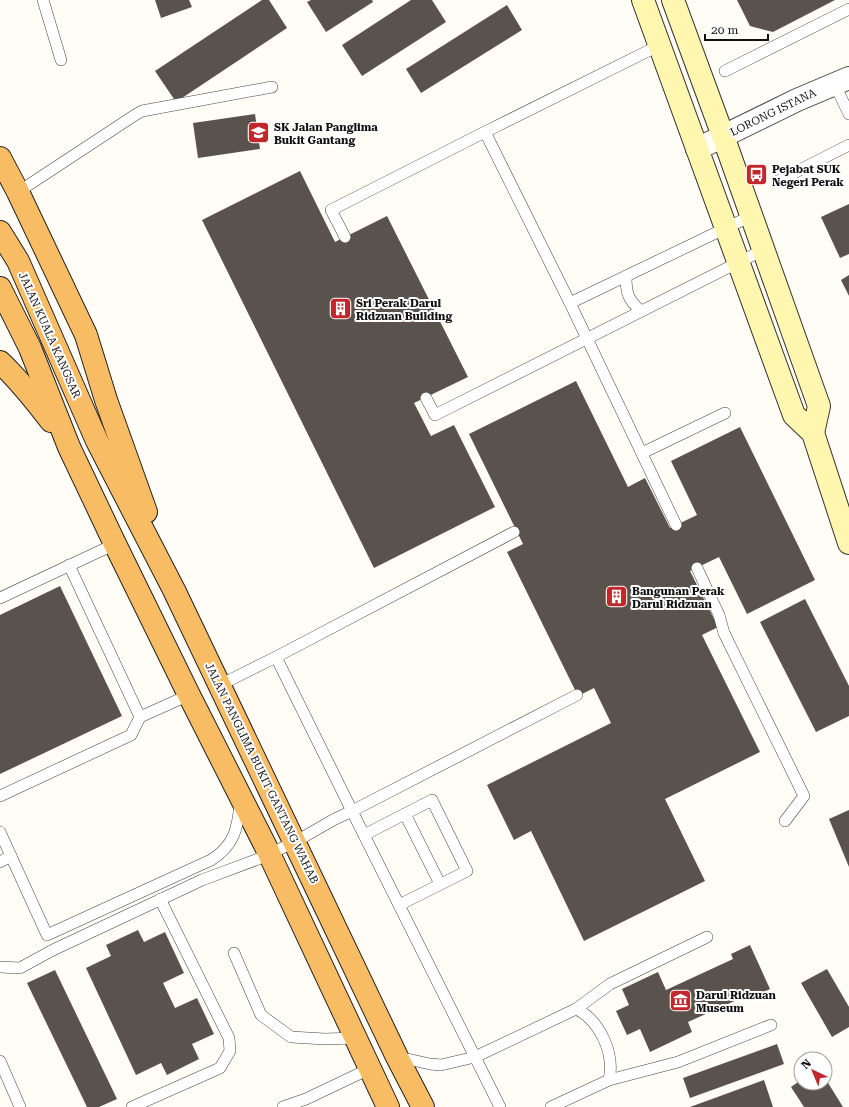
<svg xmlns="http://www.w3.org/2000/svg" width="849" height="1107" font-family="'Roboto Serif',serif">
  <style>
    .building { fill: #5a524d }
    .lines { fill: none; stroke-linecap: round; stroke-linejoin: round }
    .service-casing { stroke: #444; stroke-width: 12 }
    .minor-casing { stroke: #444; stroke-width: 24 }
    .secondary-casing { stroke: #333; stroke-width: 24 }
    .trunk-casing { stroke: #222; stroke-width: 24 }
    .service { stroke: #fff; stroke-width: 11 }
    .minor { stroke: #fff; stroke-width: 22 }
    .secondary { stroke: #fff6b0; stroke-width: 22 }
    .trunk { stroke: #f7bc64; stroke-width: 22 }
    .labels { text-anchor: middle; stroke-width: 4; stroke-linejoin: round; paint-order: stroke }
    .street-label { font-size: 11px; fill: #111; stroke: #fff }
    .poi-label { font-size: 11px; font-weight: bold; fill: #111; stroke: #fff; text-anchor: start }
  </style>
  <rect width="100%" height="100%" fill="#fffdf5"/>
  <g class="building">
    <polygon points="155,0 189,0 192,7 161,18"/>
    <polygon points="262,0 269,0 287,28 176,102 155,71"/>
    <polygon points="311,0 372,0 373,2 326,32 307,2"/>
    <polygon points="411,0 432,0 446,22 362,76 342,45"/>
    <polygon points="737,0 835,0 773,32 750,26"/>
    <polygon points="507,5 522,30 421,93 406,69"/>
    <polygon points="255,114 260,149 198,158 193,123"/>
    <polygon points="300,171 335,242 387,216 468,377 414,403 431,436 454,425 495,507 374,568 202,220"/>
    <polygon points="849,204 849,254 840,258 821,217"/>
    <polygon points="849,275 849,296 841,280"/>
    <polygon points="576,381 628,487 645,478 670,528 697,515 671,461 740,427 815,580 747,614 719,557 690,571 718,627 702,635 760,752 665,799 705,881 584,941 531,831 514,840 487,785 611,723 594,688 578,696 507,552 523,544 469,434"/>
    <polygon points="60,586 122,716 0,774 0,615"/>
    <polygon points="805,599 849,686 849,716 816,732 760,622"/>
    <polygon points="849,810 849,867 829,819"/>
    <polygon points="138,930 144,942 165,932 184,973 163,983 175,1008 197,998 214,1034 192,1044 199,1059 167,1075 161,1063 136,1075 86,968 111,956 106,945"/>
    <polygon points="750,945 770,989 751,998 748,995 688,1022 692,1032 650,1052 640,1029 627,1035 616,1011 629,1005 622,989 658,972 666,990 733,959 731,954"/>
    <polygon points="827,969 849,1007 849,1027 832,1037 801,983"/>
    <polygon points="55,970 117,1099 99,1107 87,1107 27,983"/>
    <polygon points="777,1044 784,1064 690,1098 683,1078"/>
    <polygon points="825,1078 843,1107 804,1107 791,1087 801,1080 801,1083 825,1083"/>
    <polygon points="764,1080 773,1107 690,1107"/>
  </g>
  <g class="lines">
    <defs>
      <g id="service">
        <polyline points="43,0 61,60"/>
        <polyline points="660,45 485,132 570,303 676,525"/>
        <polyline points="725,71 849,9"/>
        <polyline points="834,83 849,114"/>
        <polyline points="778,181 849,145"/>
        <polyline points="18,192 135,115 142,111 272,87"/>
        <polyline points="345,237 331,210 485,132"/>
        <path d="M626,276C626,293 628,300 641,311"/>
        <polyline points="570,303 751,216"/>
        <polyline points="426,398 435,415 763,250"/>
        <polyline points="642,453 725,413"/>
        <polyline points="697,568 719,615 724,633 804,796 785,821"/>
        <polyline points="0,598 115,544"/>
        <polyline points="276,657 352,811 577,695"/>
        <polyline points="220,685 276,657 514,532"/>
        <polyline points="140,717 189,695"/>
        <polyline points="0,796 131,735 140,717 69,565"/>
        <polyline points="405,814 440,884"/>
        <path d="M0,832L47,935L211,860C234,846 238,828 240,803"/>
        <polyline points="364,835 432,800 467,871 399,905"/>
        <polyline points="0,862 11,856"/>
        <polyline points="234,953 261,1015 291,1037 325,1039 355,1038"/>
        <polyline points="0,967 20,968 53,950 202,880 258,859 295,842 333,820 352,811 500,1107"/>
        <polyline points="398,1057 430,1064 441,1065 475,1057 576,1009 610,984 707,937"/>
        <polyline points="0,1061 20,1107"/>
        <polyline points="609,1080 678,1062 771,1025"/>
        <polyline points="132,1107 220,1068 230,1051 229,1038 160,899"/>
        <polyline points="283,1107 306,1099 369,1069"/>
        <path d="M551,1107L609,1080C615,1054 600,1020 576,1009"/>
      </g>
      <polyline id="minor" points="697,149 797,100 849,78"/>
      <g id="secondary">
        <polyline points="643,0 794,415 813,433 849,543"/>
        <polyline points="673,0 723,136 819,406 813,433"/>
      </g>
      <g id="trunk">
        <polyline points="0,158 18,192 86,335 106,400 146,512"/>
        <polyline points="0,232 18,261 97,441 174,590 397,1057 423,1107"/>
        <polyline points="0,288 30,348 69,447 115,544 189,695 266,847 388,1107"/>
        <path d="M0,362C19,380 35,400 51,421"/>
      </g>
    </defs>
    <use href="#service" class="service-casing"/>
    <use href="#minor" class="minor-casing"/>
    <use href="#secondary" class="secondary-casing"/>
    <use href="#trunk" class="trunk-casing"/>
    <use href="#service" class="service"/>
    <use href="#minor" class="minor"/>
    <use href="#secondary" class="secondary"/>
    <use href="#trunk" class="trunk"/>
  </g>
  <defs>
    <symbol id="school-square" viewBox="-11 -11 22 22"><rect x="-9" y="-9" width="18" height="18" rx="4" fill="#c4262e" stroke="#fff"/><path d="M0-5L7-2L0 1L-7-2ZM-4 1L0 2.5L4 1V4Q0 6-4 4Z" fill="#fff"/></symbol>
    <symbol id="bus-square" viewBox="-11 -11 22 22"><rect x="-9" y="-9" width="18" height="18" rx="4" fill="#c4262e" stroke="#fff"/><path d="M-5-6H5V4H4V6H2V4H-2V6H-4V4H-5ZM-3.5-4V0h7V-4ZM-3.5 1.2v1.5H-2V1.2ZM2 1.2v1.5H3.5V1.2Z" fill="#fff"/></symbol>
    <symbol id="building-square" viewBox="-11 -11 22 22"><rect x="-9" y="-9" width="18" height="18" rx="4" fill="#c4262e" stroke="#fff"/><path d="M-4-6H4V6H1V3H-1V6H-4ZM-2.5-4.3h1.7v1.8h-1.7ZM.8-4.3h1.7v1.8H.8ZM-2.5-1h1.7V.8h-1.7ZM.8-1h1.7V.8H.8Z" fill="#fff"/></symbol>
    <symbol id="museum-square" viewBox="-11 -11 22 22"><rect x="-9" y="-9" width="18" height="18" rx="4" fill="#c4262e" stroke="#fff"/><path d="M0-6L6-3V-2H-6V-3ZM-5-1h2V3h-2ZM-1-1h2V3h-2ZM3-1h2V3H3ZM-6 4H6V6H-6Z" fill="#fff"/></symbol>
  </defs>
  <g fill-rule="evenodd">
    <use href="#school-square" x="246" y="120" width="25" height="25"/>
    <use href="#bus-square" x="744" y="162" width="25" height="25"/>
    <use href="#building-square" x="328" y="296" width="25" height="25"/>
    <use href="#building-square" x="604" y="584" width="25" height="25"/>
    <use href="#museum-square" x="668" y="988" width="25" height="25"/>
  </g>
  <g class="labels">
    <g class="street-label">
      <text transform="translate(773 112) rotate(-26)" y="4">LORONG ISTANA</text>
      <text transform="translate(50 335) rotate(66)" y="4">JALAN KUALA KANGSAR</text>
      <text transform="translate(262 773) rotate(64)" y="4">JALAN PANGLIMA BUKIT GANTANG WAHAB</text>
    </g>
    <g class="poi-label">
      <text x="274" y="131">SK Jalan Panglima<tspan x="274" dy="13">Bukit Gantang</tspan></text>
      <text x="772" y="173">Pejabat SUK<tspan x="772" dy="13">Negeri Perak</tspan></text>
      <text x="356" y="307">Sri Perak Darul<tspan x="356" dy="13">Ridzuan Building</tspan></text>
      <text x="632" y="595">Bangunan Perak<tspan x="632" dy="13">Darul Ridzuan</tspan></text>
      <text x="696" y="999">Darul Ridzuan<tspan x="696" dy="13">Museum</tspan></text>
    </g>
  </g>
  <g transform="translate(813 1071) rotate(316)"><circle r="19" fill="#ffffff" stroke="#a0a0a0"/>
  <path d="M0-3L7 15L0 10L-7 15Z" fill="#c4262e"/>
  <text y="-6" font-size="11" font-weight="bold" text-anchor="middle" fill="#111111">N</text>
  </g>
  <path d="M705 34v6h63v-6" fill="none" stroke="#111111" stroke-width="2"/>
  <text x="711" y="34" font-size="12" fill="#111111" stroke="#ffffff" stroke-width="3" paint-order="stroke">20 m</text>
</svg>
